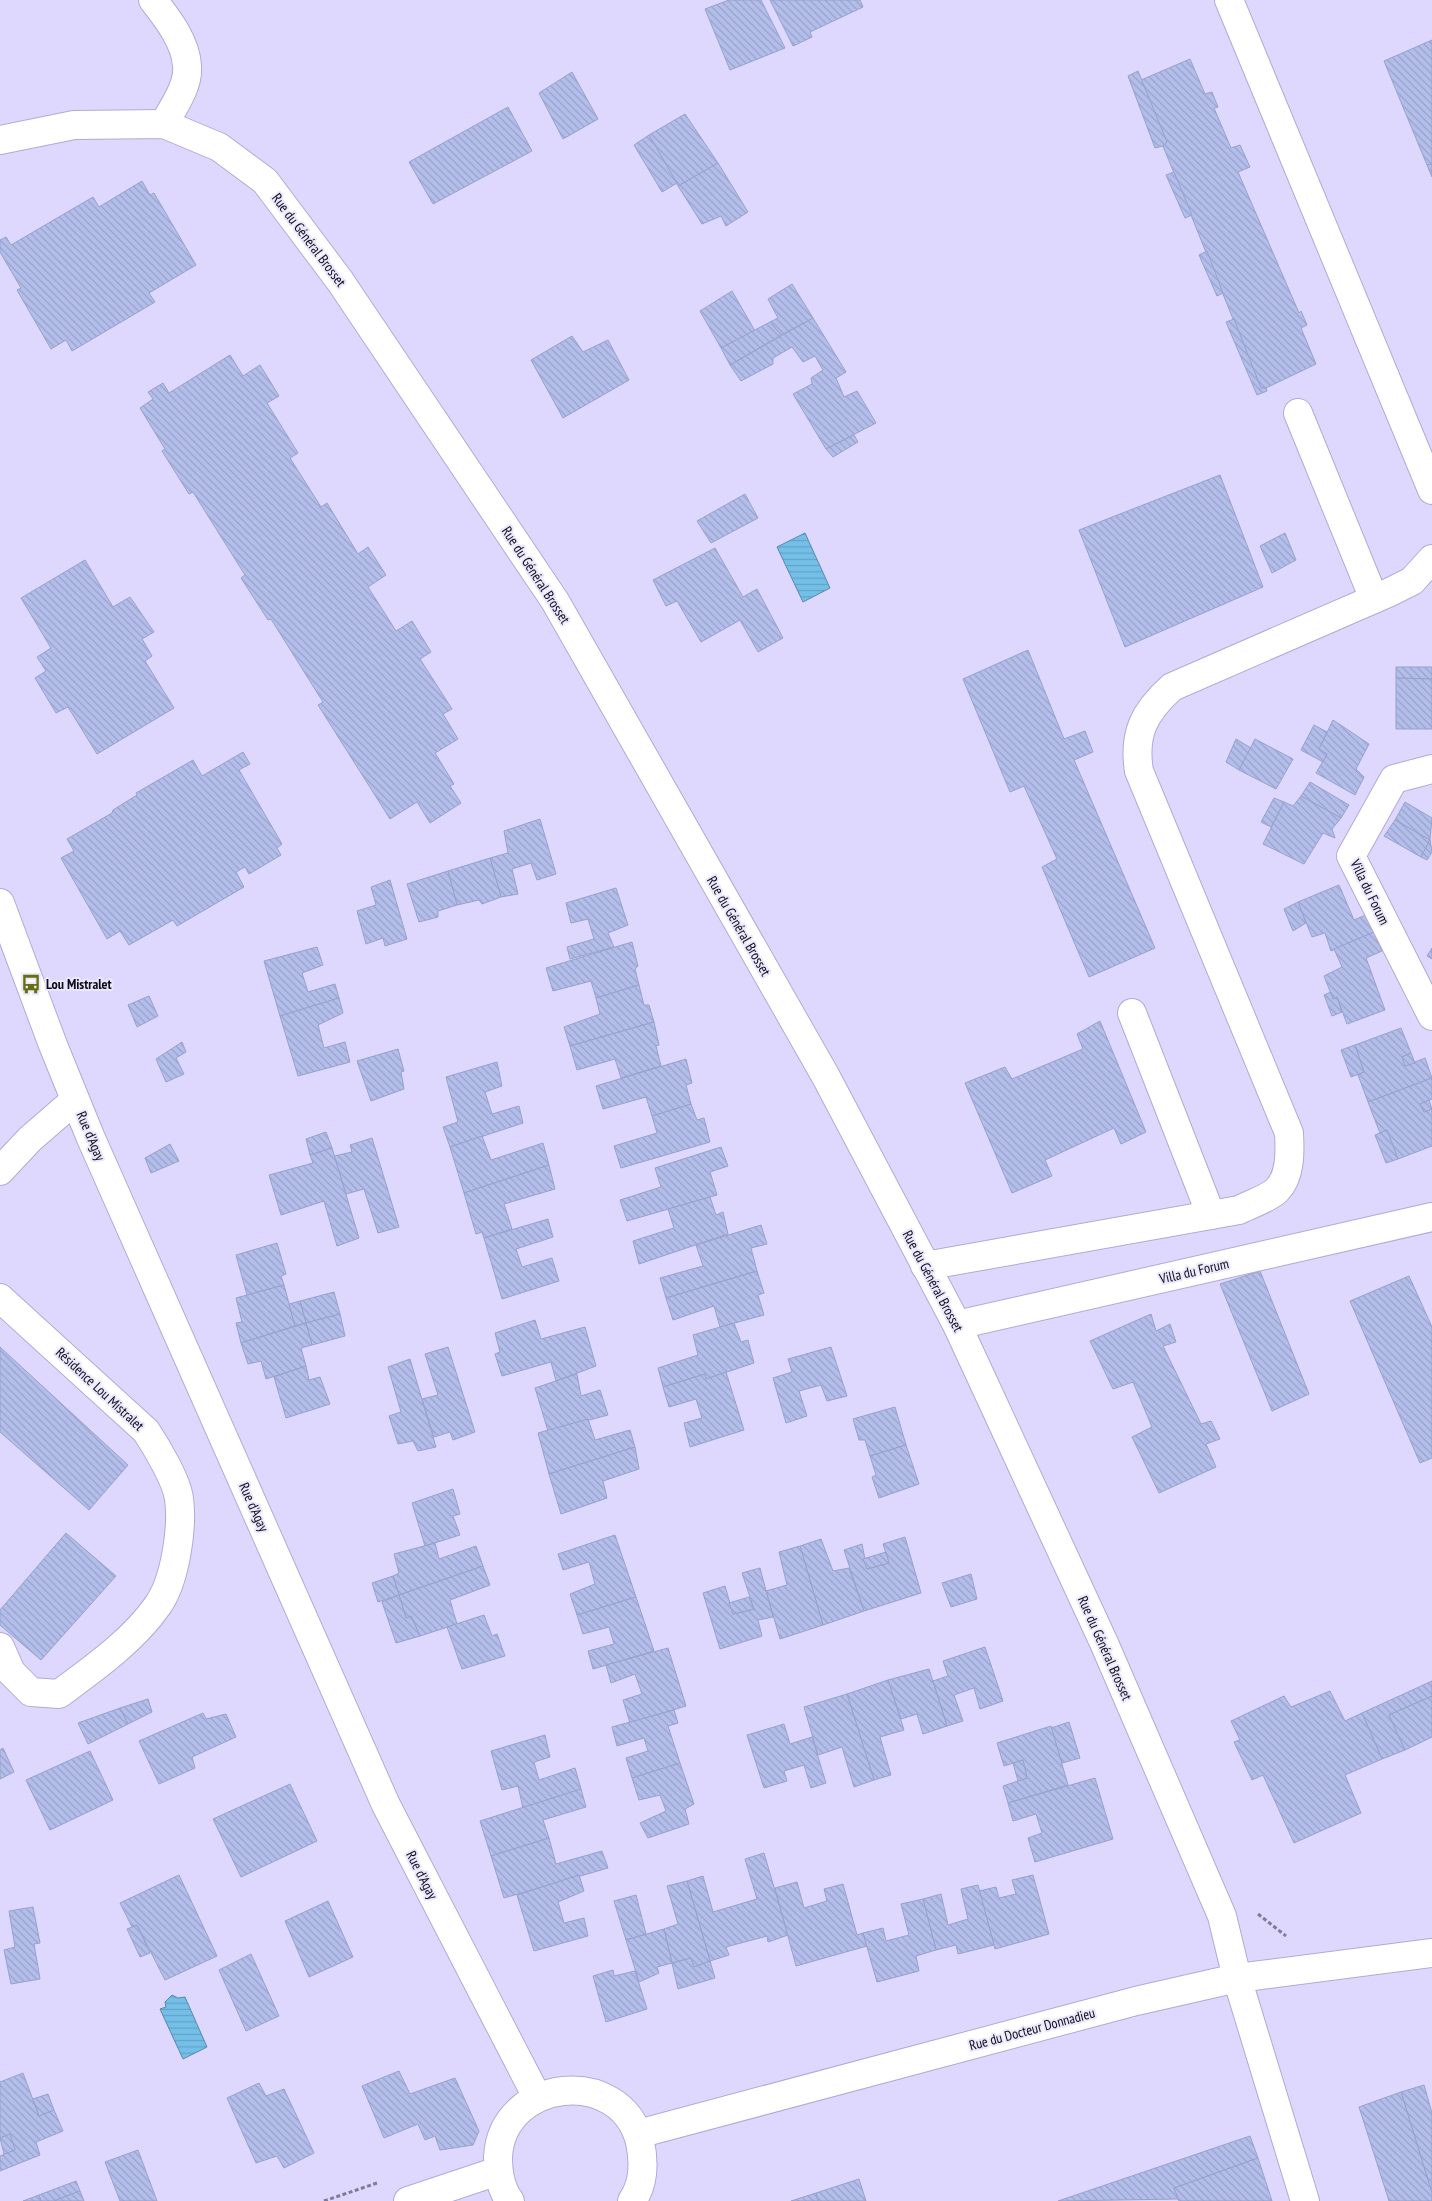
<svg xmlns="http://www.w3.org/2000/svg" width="1432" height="2201" font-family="'PT Sans Narrow',sans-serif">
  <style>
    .water { fill: url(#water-rules); stroke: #5589aa }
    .building { fill: url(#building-back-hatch); stroke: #96a1cd }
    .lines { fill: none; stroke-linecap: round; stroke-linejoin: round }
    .minor-casing { stroke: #b2a9d6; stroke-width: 30 }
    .path { stroke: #817b97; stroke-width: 3; stroke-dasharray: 4 2.5; stroke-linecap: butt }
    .minor { stroke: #fff; stroke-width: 28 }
    .labels { text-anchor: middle; stroke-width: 4; stroke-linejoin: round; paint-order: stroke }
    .street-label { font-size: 14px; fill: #0e0a1a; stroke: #ebe8fb }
    .poi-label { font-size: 14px; font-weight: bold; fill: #0e0a1a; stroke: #ebe8fb; text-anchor: start }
  </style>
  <defs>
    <pattern id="water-rules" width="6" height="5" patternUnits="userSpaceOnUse" patternTransform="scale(1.25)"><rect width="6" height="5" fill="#74bfe8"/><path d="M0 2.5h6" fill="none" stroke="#63a3c6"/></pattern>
    <pattern id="building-back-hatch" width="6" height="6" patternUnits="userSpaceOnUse" patternTransform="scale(1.25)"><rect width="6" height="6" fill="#b3beeb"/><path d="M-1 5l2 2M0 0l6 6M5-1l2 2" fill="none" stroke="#99a2c9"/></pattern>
  </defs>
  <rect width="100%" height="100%" fill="#dfd8fe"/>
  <g class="water">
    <polygon points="805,533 830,588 803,602 777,547"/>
    <polygon points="172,1995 178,1998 185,1997 207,2047 183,2059 160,2009 166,2007 165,2002"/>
  </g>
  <g class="building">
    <polygon points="729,0 761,0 785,48 730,70 705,9"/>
    <polygon points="770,0 860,0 863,7 810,32 812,37 793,46"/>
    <polygon points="1432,40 1432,164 1427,165 1384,61"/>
    <polygon points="1190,59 1205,94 1212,92 1218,107 1214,108 1231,148 1240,145 1250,167 1238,172 1299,313 1301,311 1307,325 1301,328 1316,364 1266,388 1261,388 1163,146 1167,142 1141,80"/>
    <polygon points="1138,71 1167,142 1163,146 1155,148 1128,76"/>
    <polygon points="572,72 598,119 563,139 539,93"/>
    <polygon points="508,107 532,151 433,204 409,162"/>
    <polygon points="685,114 718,163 678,186 649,135"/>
    <polygon points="649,135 677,183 662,192 634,145"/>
    <polygon points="718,163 748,212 726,226 721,216 702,224 678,186"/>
    <polygon points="1432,164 1432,177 1427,165"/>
    <polygon points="1174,172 1192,215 1185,218 1166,175"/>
    <polygon points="142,181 150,195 154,193 196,265 149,293 155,302 72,351 66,340 51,349 17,290 21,288 0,252 0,240 6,237 11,245 93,197 99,207"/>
    <polygon points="1207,251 1223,293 1217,296 1199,255"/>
    <polygon points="792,284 813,318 781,335 770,322 778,318 768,299"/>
    <polygon points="732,291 755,331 721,348 700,311"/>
    <polygon points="813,318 846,372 836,378 844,397 857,391 876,423 826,449 793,394 812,384 811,378 823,370 815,356 803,362 792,347 773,358 773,364 741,381 730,365"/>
    <polygon points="1234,319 1261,388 1266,388 1267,391 1257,395 1226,322"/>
    <polygon points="770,322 781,335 730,365 721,348"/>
    <polygon points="572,336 583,352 608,340 629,380 563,418 531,360"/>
    <polygon points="230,355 243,376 260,365 279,396 267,403 298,453 290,458 321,507 327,503 358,554 368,547 386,575 368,587 396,631 412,621 431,652 420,659 452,709 443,714 458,739 435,753 454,784 450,786 461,803 430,823 417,802 390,819 318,705 323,702 271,619 268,620 241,578 245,575 193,492 189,494 162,451 165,449 140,408 153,399 148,392 163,383 169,393"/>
    <polygon points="854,435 858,442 833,457 826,449"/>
    <polygon points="1220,475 1263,587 1125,647 1079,530"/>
    <polygon points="745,494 758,518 711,543 697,521"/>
    <polygon points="1285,533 1296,560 1272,573 1260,546"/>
    <polygon points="715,548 743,597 757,589 783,638 758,652 740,620 701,642 677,601 666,606 653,580"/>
    <polygon points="85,560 113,607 130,597 154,632 142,639 152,656 145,661 174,708 97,754 68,707 56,713 35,678 46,671 37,657 51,648 21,598"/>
    <polygon points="1028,650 1064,739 1085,731 1093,752 1074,760 1155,948 1089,977 1042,867 1057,859 1024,786 1010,792 963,679"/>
    <polygon points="1396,667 1432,667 1432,679 1396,678"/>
    <polygon points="1396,678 1432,679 1432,729 1396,729"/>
    <polygon points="1333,720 1369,744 1356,769 1364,777 1355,795 1316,773 1327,754 1319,749"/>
    <polygon points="1314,725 1327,732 1319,749 1327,754 1323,762 1301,750"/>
    <polygon points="1236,739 1251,748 1239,770 1226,762"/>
    <polygon points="1255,739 1293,759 1276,789 1239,770"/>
    <polygon points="243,752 250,764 239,770 282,844 277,848 281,855 249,874 245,867 236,872 244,887 177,926 173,920 129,945 120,931 107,939 61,858 74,851 67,839 112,813 113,810 137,795 136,793 193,760 202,776"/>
    <polygon points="1310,782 1349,805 1341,818 1301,796"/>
    <polygon points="1301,796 1341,818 1332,829 1335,838 1323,833 1304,864 1263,844 1284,802 1293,806"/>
    <polygon points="1274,798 1284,802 1271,827 1261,822"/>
    <polygon points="1405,802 1432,818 1430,840 1395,820"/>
    <polygon points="540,819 556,874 537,880 531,863 512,869 518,894 501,897 490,858 508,853 504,831"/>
    <polygon points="1395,820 1430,840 1421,857 1384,836"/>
    <polygon points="1430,840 1432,852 1427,860 1421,857"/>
    <polygon points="490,858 501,897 482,904 479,900 457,905 448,871"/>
    <polygon points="448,871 457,905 438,911 438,917 419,922 407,884"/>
    <polygon points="390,880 407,939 385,946 383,938 366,944 357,911 376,905 371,887"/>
    <polygon points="1339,885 1354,920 1368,914 1374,932 1331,951 1325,933 1312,937 1298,902"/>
    <polygon points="616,888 628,925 608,933 614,947 570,959 567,947 594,939 588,919 571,923 566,903"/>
    <polygon points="1298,902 1306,923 1293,931 1284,909"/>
    <polygon points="1374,932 1382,951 1366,958 1385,1010 1347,1024 1337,997 1333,999 1324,976 1342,967 1334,949"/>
    <polygon points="632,942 638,966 635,969 639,985 596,998 591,981 553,991 546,968"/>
    <polygon points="317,947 323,965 302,973 308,992 335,984 339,998 280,1016 264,961"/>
    <polygon points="1432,948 1432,959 1427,956"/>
    <polygon points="639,985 644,1005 649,1005 654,1022 570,1046 564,1027 600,1014 596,998"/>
    <polygon points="1331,992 1333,999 1337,997 1342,1012 1332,1016 1324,995"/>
    <polygon points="149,996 158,1016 137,1027 128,1005"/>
    <polygon points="339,998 343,1013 318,1025 324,1048 345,1042 350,1062 298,1076 280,1016"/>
    <polygon points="1100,1021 1146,1132 1121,1144 1114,1128 1045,1160 1052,1176 1012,1193 965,1083 1005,1067 1012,1079 1083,1049 1077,1034"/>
    <polygon points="654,1022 659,1045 656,1046 661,1066 621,1078 615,1059 577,1070 570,1046"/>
    <polygon points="1401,1028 1411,1053 1402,1057 1405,1066 1425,1058 1432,1078 1368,1102 1358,1075 1364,1072 1355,1045"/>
    <polygon points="182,1042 186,1052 176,1058 184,1074 166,1082 156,1059"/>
    <polygon points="1355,1045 1364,1072 1351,1077 1341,1050"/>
    <polygon points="398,1049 404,1071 401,1072 404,1089 371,1101 357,1061"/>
    <polygon points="1411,1053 1415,1063 1405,1066 1402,1057"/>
    <polygon points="686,1059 692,1083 686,1085 691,1104 652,1116 646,1097 603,1109 596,1086"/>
    <polygon points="497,1062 502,1086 485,1092 492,1114 519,1106 523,1123 450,1147 443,1127 458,1122 446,1077"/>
    <polygon points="1432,1078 1432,1099 1420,1104 1424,1112 1432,1109 1432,1146 1398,1159 1387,1130 1380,1133 1368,1102"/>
    <polygon points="1429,1100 1432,1109 1424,1112 1420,1104"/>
    <polygon points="691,1104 697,1120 704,1118 710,1142 621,1168 614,1146 657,1133 652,1116"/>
    <polygon points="1387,1130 1398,1159 1386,1163 1375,1135"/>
    <polygon points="326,1132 332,1148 310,1155 306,1139"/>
    <polygon points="482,1136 491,1160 543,1143 549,1165 464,1193 450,1147"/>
    <polygon points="372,1138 399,1227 378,1233 364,1189 346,1194 334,1156 352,1152 350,1145"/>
    <polygon points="170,1144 179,1161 151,1173 145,1158"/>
    <polygon points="721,1147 728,1166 710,1172 717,1195 627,1221 620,1200 661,1187 655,1168"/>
    <polygon points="332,1148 359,1238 337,1246 324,1201 281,1215 269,1175 313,1163 310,1155"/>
    <polygon points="549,1165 555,1189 504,1204 512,1229 484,1238 482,1232 476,1234 464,1193"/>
    <polygon points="710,1197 716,1215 723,1212 728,1234 639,1264 633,1241 674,1228 668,1209"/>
    <polygon points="548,1219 553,1237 516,1249 522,1267 552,1258 559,1281 502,1299 484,1238"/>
    <polygon points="761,1225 767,1244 751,1248 757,1271 666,1298 660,1278 703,1266 696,1245"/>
    <polygon points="277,1243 286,1274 281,1276 284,1285 247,1295 236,1255"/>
    <polygon points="757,1271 764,1293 758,1295 764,1315 720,1327 714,1306 673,1320 666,1298"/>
    <polygon points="1260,1271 1309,1394 1272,1411 1220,1284"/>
    <polygon points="1409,1276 1432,1327 1432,1458 1420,1463 1350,1301"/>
    <polygon points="284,1285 295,1326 241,1343 236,1323 242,1322 236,1298"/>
    <polygon points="334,1292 340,1314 306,1323 300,1301"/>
    <polygon points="300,1301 306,1323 295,1326 289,1304"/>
    <polygon points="340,1314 345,1336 312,1345 306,1323"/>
    <polygon points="1151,1314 1156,1331 1170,1324 1176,1342 1163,1346 1201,1424 1211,1421 1220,1439 1206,1444 1216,1467 1159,1493 1132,1437 1152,1427 1133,1382 1113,1389 1090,1341"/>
    <polygon points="535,1320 541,1339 585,1327 596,1366 556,1381 551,1362 502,1376 495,1354 500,1352 495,1333"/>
    <polygon points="306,1323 312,1345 301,1348 306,1366 266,1379 261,1361 248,1364 241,1343"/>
    <polygon points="734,1323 741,1342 748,1340 754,1363 706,1379 705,1374 663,1387 658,1368 698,1355 693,1335"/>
    <polygon points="0,1347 128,1465 89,1510 0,1432"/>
    <polygon points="448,1347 475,1432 453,1440 450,1432 434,1437 422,1399 438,1395 425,1354"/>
    <polygon points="831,1347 847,1396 827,1401 821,1385 799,1391 807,1416 786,1423 773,1378 792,1372 788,1359"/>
    <polygon points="410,1359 436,1447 418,1451 413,1441 398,1444 389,1416 401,1412 388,1367"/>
    <polygon points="306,1366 309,1380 320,1377 330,1404 286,1418 274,1377"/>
    <polygon points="726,1372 744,1430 690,1447 684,1423 702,1418 696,1399 669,1407 663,1387 705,1374 706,1379"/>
    <polygon points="577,1374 581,1396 600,1390 608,1415 548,1431 535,1388"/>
    <polygon points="895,1407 906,1445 870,1456 865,1440 859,1440 853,1419"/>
    <polygon points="588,1419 595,1440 630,1430 635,1447 549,1474 538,1433"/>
    <polygon points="906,1445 919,1484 879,1498 872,1477 876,1475 870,1456"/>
    <polygon points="635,1447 639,1469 603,1481 607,1498 561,1514 549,1474"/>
    <polygon points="453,1489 460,1514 453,1516 460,1535 425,1546 412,1503"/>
    <polygon points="66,1533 116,1576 41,1660 0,1625 0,1610"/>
    <polygon points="615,1535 636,1597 577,1615 570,1594 595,1584 589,1562 563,1570 558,1554"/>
    <polygon points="905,1537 921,1593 864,1611 844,1550 862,1544 867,1569 889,1563 883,1544"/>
    <polygon points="821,1539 833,1571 849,1568 864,1611 823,1625 800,1546"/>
    <polygon points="435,1543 439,1559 476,1546 483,1566 399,1595 393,1576 399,1573 394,1554"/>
    <polygon points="800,1546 823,1625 780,1639 766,1591 787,1585 779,1552"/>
    <polygon points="886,1552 889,1563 867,1569 863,1559"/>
    <polygon points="483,1566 490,1585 450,1600 457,1624 420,1636 411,1616 406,1618 399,1595"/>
    <polygon points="760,1568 773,1617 758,1620 762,1636 720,1649 703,1593 725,1586 733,1614 754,1609 742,1573"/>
    <polygon points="971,1574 977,1599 951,1607 942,1583"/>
    <polygon points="393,1576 399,1595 378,1602 372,1583"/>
    <polygon points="399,1595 406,1618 411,1616 420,1636 396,1643 382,1602"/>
    <polygon points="636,1597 654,1651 593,1669 588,1651 614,1644 609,1627 583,1634 577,1615"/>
    <polygon points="749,1597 754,1609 733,1614 729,1603"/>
    <polygon points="484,1615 492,1636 497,1634 505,1656 462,1669 447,1627"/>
    <polygon points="985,1647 1003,1701 980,1709 974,1688 954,1695 963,1721 947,1726 933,1681 948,1676 943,1661"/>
    <polygon points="668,1648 686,1706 630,1723 623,1700 642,1694 635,1674 611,1683 606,1665"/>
    <polygon points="929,1669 947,1726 923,1734 917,1714 901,1719 888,1680"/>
    <polygon points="888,1680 904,1730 880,1737 891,1775 874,1780 847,1694"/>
    <polygon points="1432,1681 1432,1696 1389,1715 1405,1750 1382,1759 1362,1713"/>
    <polygon points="1330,1691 1345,1721 1362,1713 1382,1759 1345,1775 1361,1813 1294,1843 1263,1775 1252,1780 1234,1742 1240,1740 1231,1721 1284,1696 1291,1707"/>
    <polygon points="847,1694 874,1780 854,1787 842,1747 818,1755 804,1707"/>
    <polygon points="1432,1696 1432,1737 1405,1750 1389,1715"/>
    <polygon points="148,1699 152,1712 128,1724 120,1708"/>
    <polygon points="120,1708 128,1724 88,1744 78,1723"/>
    <polygon points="674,1710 678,1723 668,1726 680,1763 632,1778 626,1758 648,1751 644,1738 617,1746 612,1727"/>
    <polygon points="203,1713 206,1719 226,1714 236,1737 192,1757 195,1768 159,1784 139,1741"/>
    <polygon points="1069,1722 1080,1758 1062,1763 1051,1728"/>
    <polygon points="784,1724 790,1744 812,1737 826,1783 811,1788 804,1765 784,1771 787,1781 764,1788 747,1735"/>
    <polygon points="1051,1726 1068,1785 1008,1803 1003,1786 1027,1778 1023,1760 1004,1766 997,1743"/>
    <polygon points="545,1735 550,1757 534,1762 539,1780 575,1768 581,1789 523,1808 518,1786 502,1790 491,1751"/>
    <polygon points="3,1748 14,1772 0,1779 0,1750"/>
    <polygon points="90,1751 113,1800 50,1830 26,1780"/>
    <polygon points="1023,1760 1027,1778 1018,1781 1013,1763"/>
    <polygon points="680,1763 694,1804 685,1809 689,1824 648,1838 640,1823 666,1811 660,1795 639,1800 632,1778"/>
    <polygon points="1095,1778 1113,1839 1035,1862 1028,1838 1042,1833 1036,1814 1013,1821 1008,1803"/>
    <polygon points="290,1784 317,1841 241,1877 213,1819"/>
    <polygon points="581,1789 586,1807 543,1820 549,1838 491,1856 480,1821"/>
    <polygon points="549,1838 556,1864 602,1851 608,1868 504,1898 491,1856"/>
    <polygon points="764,1853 788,1935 768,1942 767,1936 726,1947 729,1955 710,1961 687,1881 703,1876 713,1912 757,1899 745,1859"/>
    <polygon points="179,1875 217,1956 165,1980 137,1925 132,1927 120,1903"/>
    <polygon points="579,1875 584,1891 558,1902 564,1923 584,1918 588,1936 534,1951 517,1895"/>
    <polygon points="1033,1875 1049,1934 995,1949 979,1891 996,1887 999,1898 1016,1894 1012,1880"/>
    <polygon points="687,1881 710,1961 694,1967 691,1958 672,1963 664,1929 678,1924 667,1886"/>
    <polygon points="797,1882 804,1908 827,1901 824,1889 843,1884 857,1935 863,1933 867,1946 796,1966 775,1888"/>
    <polygon points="978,1885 994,1945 958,1954 956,1945 936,1950 923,1899 941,1894 948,1925 968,1919 961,1889"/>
    <polygon points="636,1895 646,1934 626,1940 614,1901"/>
    <polygon points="923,1899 936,1950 916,1956 919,1971 877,1982 863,1933 883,1928 886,1941 909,1935 901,1904"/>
    <polygon points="328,1901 353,1957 309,1977 285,1921"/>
    <polygon points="33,1907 40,1943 34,1944 40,1979 11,1984 4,1950 15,1947 9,1911"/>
    <polygon points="137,1925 150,1953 140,1957 127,1929"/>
    <polygon points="664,1929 672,1963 657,1967 659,1973 639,1982 626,1940"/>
    <polygon points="251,1954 279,2016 246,2031 219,1970"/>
    <polygon points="691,1958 694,1967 710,1961 715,1978 678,1989 672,1963"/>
    <polygon points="613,1970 614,1976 635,1971 647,2009 606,2022 593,1976"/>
    <polygon points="399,2071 410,2094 455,2078 479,2131 473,2145 440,2150 435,2136 425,2140 418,2124 384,2138 362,2086"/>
    <polygon points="23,2073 39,2116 54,2110 63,2131 36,2142 40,2155 0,2171 0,2156 15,2150 10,2134 0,2138 0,2082"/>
    <polygon points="259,2083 266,2096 284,2089 314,2153 284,2168 277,2156 256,2163 227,2098"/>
    <polygon points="1424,2085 1432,2113 1432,2193 1401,2092"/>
    <polygon points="1401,2092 1432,2193 1432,2201 1389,2201 1359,2107"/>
    <polygon points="48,2094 54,2110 39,2116 33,2099"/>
    <polygon points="10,2134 15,2150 4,2154 0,2138"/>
    <polygon points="1250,2136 1258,2158 1174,2188 1179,2199 1058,2201"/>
    <polygon points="138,2150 157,2201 120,2201 105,2162"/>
    <polygon points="1258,2158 1272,2201 1179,2201 1174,2188"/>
    <polygon points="859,2179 866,2201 818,2201 816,2193"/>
    <polygon points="76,2181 80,2191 54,2201 41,2201 39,2195"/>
    <polygon points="80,2191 84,2201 54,2201"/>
    <polygon points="816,2193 818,2201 791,2201"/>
    <polygon points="39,2195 41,2201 23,2201"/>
  </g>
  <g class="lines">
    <defs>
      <g id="minor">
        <path d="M153,0C167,18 186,42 187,66C189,86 173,107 164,124"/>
        <polyline points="1229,0 1432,490"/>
        <polyline points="0,140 74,125 164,124 219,147 265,181 340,281 555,601 825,1075 957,1325 1104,1643 1222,1916 1237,1978 1305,2201"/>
        <polyline points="1298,413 1374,599"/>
        <polyline points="1432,769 1394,779 1351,856 1432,1016"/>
        <polyline points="0,903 53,1045 90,1136 386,1805 537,2097"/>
        <polyline points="1132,1013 1211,1215"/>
        <polyline points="0,1171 30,1139 75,1100"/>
        <path d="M925,1266L1239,1210C1250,1204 1268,1199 1277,1190C1291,1176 1290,1151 1289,1133L1139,771C1133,734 1144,712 1172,687L1388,593L1412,581L1432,559"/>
        <path d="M0,1298L146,1431C156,1446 177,1481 179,1499C183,1528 175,1581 158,1605C134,1640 93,1669 59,1694L31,1692L11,1672L0,1647"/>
        <polyline points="957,1325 1432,1217"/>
        <polyline points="638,2134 1136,2001 1237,1978 1432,1953"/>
        <polyline points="408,2201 498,2171"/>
        <path d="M510,2201C500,2188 498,2173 498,2157C502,2078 621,2065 640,2142C644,2161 644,2184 632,2201"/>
      </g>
    </defs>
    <use href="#minor" class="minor-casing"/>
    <g class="path">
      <polyline points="1258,1914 1286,1936"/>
      <polyline points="324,2201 377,2183"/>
    </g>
    <use href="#minor" class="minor"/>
  </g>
  <defs>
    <symbol id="bus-bare" viewBox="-9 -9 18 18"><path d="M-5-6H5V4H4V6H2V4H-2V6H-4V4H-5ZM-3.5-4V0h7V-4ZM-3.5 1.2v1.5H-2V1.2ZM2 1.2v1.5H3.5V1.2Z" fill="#676d12" stroke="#ebe8fb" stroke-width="2.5" paint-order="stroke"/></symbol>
  </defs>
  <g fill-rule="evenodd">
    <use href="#bus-bare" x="17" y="970" width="28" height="28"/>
  </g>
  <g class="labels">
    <g class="street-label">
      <text transform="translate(309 240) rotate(53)" y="5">Rue du Général Brosset</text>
      <text transform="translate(536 575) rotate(57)" y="5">Rue du Général Brosset</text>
      <text transform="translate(1370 892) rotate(64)" y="5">Villa du Forum</text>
      <text transform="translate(739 926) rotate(60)" y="5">Rue du Général Brosset</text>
      <text transform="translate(91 1136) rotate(67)" y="5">Rue d'Agay</text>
      <text transform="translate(1194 1271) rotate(-13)" y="5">Villa du Forum</text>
      <text transform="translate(933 1281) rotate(62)" y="5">Rue du Général Brosset</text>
      <text transform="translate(100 1389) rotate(43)" y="5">Résidence Lou Mistralet</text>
      <text transform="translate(254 1507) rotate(66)" y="5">Rue d'Agay</text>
      <text transform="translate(1105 1648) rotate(66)" y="5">Rue du Général Brosset</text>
      <text transform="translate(422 1875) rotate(63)" y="5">Rue d'Agay</text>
      <text transform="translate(1032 2029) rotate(-15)" y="5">Rue du Docteur Donnadieu</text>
    </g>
    <g class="poi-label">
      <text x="46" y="989">Lou Mistralet</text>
    </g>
  </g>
</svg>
